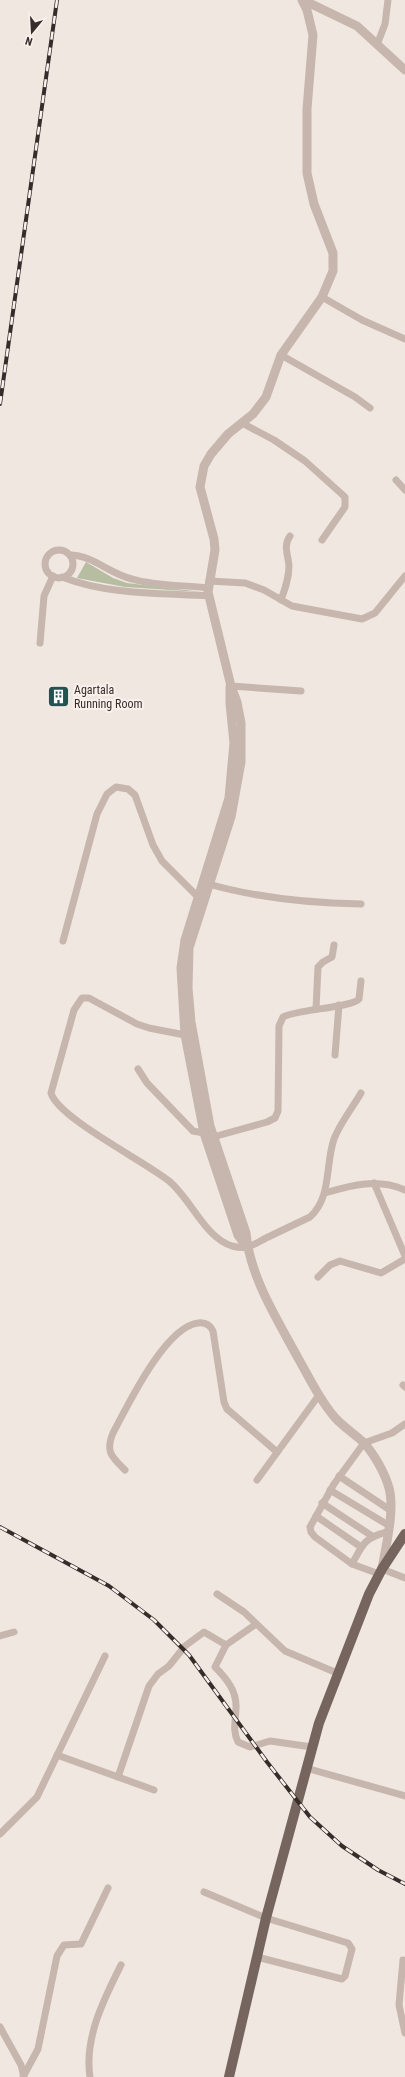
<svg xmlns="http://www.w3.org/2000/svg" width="405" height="2077" font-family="'Roboto Condensed',sans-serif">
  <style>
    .green { fill: #b6bda1 }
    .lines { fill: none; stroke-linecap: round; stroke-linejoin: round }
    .minor { stroke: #c7b6ad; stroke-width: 7 }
    .tertiary { stroke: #c7b6ad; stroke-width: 9 }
    .primary { stroke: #76645e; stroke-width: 10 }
    .rail-casing { stroke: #362d2b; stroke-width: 4 }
    .rail { stroke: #f8f1ec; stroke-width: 2.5; stroke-dasharray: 8; stroke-linecap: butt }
    .labels { text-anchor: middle; stroke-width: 4; stroke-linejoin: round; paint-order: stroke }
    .poi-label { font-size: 12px; fill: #362d2b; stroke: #f8f1ec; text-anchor: start }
  </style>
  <rect width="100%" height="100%" fill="#f0e7e0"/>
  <polygon class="green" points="86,562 113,578 127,583 202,592 125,587 77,578"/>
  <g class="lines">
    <g class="minor">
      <polyline points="377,45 385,24 388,0"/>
      <polyline points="322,297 362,320 405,339"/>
      <polyline points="281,355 355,397 370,408"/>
      <polyline points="242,423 274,440 305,461 345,497 345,507 322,540"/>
      <polyline points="396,480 405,490"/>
      <circle cx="59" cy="564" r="14"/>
      <path d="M70,555C92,555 110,574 132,579C156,586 183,585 208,588"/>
      <path d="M62,577C108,595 160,593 209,596"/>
      <polyline points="209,581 245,583 264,590 292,606 362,619 375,613 405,576"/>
      <path d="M281,600C285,589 289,578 289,566C288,554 283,546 290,536"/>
      <polyline points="40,643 44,596 53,576"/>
      <polyline points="231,686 301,691"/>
      <path d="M205,883C256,898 309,903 361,904"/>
      <polyline points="63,941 97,814 107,794 116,787 128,789 135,795 153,845 162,861 198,897"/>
      <polyline points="316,1009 318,967 323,962 332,957 334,945"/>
      <path d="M185,1035L149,1028L137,1024L89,998H82L74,1010L51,1093C58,1118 146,1162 169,1181C191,1199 205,1238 232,1246C236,1247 242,1248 247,1247C253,1246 260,1241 266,1238C281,1231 295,1224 310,1217C332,1197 325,1165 334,1139C340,1123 353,1107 361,1093"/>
      <polyline points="335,1055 339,1005"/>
      <polyline points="138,1069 147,1083 193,1131 204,1133"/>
      <path d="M213,1137L267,1122L275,1118L278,1111L279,1026L283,1017C297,1009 351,1008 359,999L361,981"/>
      <polyline points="374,1183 405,1256"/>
      <path d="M325,1193C352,1185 378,1178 405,1190"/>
      <polyline points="318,1277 330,1265 340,1261 381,1273 405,1259"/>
      <polyline points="403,1385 405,1387"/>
      <path d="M125,1470C112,1457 105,1452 113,1433C128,1405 165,1327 198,1323C205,1322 210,1325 213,1331L224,1402L227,1409L277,1452"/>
      <polyline points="339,1476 390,1510"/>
      <polyline points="257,1480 319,1395"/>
      <polyline points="330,1490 388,1525"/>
      <polyline points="322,1503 372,1536"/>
      <polyline points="316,1516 361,1547"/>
      <path d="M352,1564C363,1544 364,1538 387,1532"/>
      <polyline points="382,1569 405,1578"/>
      <polyline points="379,1574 352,1564 315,1537 311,1532 310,1527 334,1484 364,1443 392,1433 405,1424"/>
      <polyline points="217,1594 244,1612 285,1651 337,1673"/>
      <polyline points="0,1636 14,1632"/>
      <path d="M226,1645L215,1667C226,1678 237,1691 236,1708C236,1720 232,1730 238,1742L250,1747L270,1741L312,1747"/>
      <polyline points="57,1755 154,1790"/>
      <polyline points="306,1768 405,1796"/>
      <polyline points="118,1777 149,1686 158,1674 169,1666 185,1646 204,1632 226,1645 256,1624"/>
      <polyline points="0,1834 37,1797 105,1656"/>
      <polyline points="204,1892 266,1918 348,1943 352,1949 345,1976 342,1979 257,1957"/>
      <polyline points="403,1960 399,2005 405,2033"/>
      <polyline points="0,2027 21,2065 24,2077"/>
      <polyline points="23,2077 38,2049 57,1956 64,1945 81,1944 108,1888"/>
      <path d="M90,2077C84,2038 104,1999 121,1965"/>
    </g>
    <g class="tertiary">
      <path d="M302,0L307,10L313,35L307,109V173L314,204L333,253V271L322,297L281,355L266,397L253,414L228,434L211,454L204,466L200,487L214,539L215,550L208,592L231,686L237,702L241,723V762L231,817L189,948L188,988L191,1022L210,1126L246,1233C250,1277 277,1319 298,1358C309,1377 318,1397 332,1414C341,1426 354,1433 364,1443C374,1454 385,1473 389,1488C395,1510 386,1545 382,1569"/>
      <polyline points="303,0 357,26 405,70"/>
      <polyline points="230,687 230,703 234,743 229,798 185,940 181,968 185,1035 204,1133 238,1235 246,1246"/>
    </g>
    <polyline class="primary" points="229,2077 266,1918 319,1723 369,1594 382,1569 405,1534"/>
    <defs>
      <g id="rail">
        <polyline points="0,404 57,0"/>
        <polyline points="0,1527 109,1586 154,1620 189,1655 267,1762 310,1817 342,1846 378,1870 405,1884"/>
      </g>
    </defs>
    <use href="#rail" class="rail-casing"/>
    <use href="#rail" class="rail"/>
  </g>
  <defs>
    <symbol id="building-square" viewBox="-11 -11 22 22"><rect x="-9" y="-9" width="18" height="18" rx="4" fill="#255251" stroke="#f8f1ec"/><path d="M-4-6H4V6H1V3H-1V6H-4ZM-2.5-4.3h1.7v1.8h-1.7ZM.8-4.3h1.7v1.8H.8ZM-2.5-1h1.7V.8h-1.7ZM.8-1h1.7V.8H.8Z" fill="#fff"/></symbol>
  </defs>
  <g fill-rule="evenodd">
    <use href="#building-square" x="46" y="684" width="25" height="25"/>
  </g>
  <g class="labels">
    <g class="poi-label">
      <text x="74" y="694">Agartala<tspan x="74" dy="14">Running Room</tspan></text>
    </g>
  </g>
  <g transform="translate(32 32) rotate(198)" stroke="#f8f1ec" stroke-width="3" paint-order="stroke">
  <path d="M0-3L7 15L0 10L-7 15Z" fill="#362d2b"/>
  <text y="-6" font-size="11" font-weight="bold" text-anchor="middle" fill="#362d2b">N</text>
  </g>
</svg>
